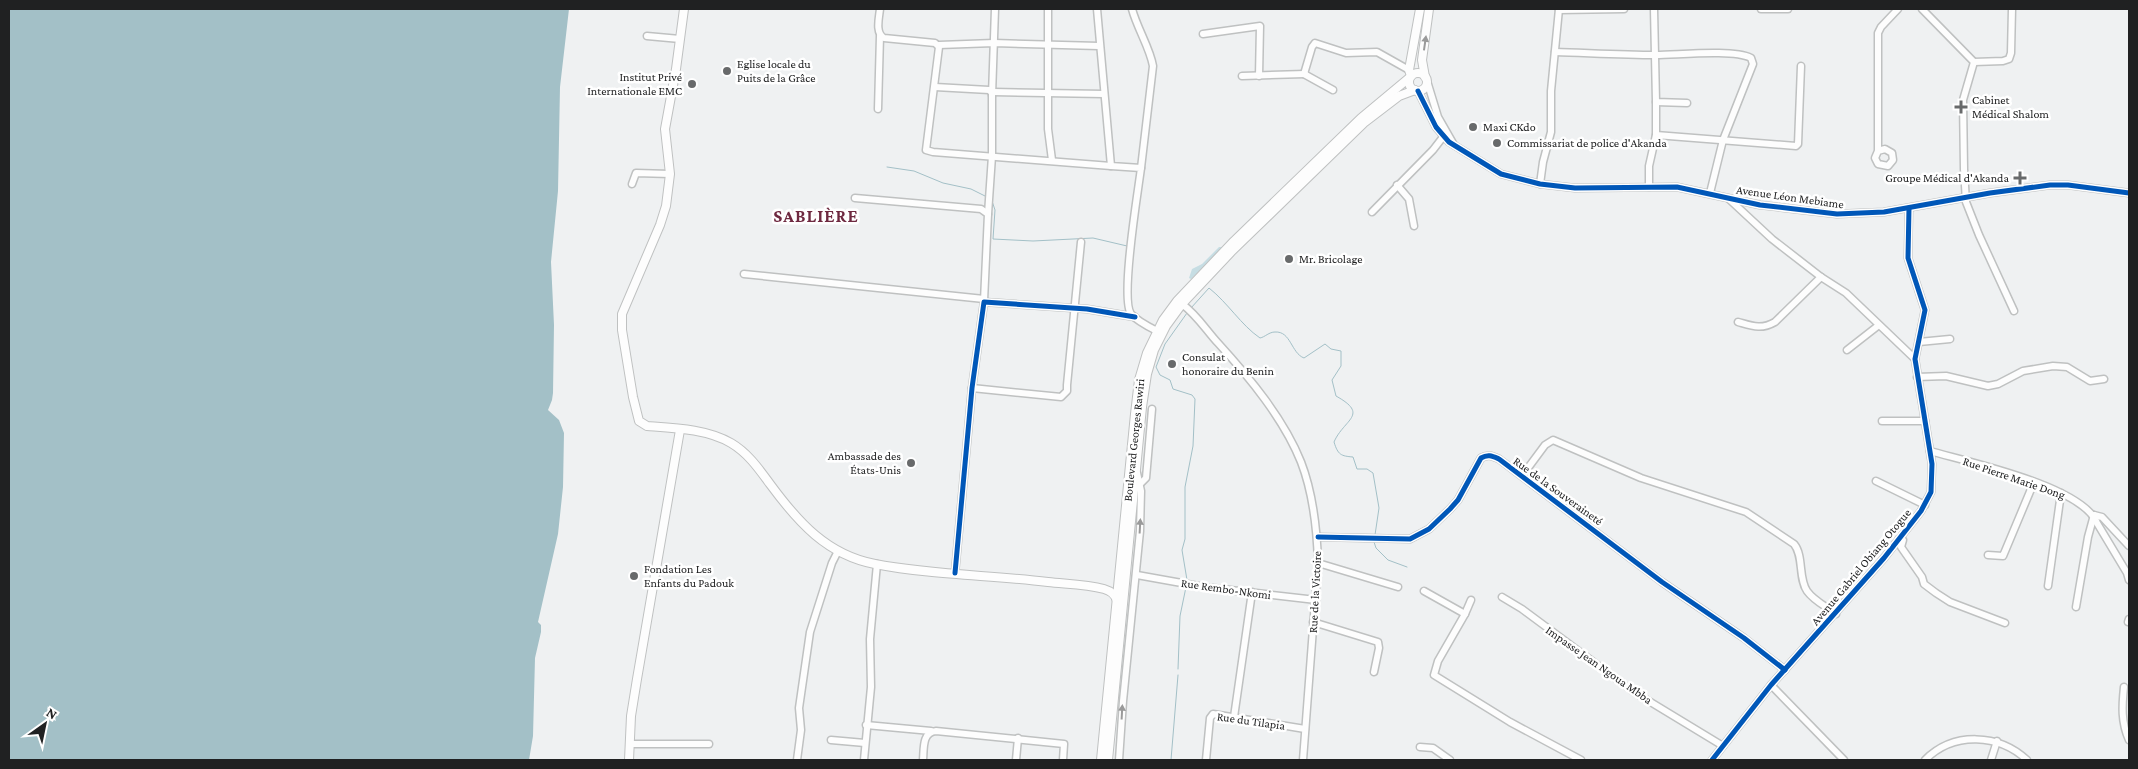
<svg xmlns="http://www.w3.org/2000/svg" width="2138" height="769" font-family="'Crimson Pro',serif">
  <style>
    .green { fill: #c6dde3 }
    .water { fill: #a3c0c7 }
    .lines { fill: none; stroke-linecap: round; stroke-linejoin: round }
    .stream { stroke: #a3c0c7; stroke-width: 1 }
    .minor-casing { stroke: #bfc1c1; stroke-width: 9 }
    .major-casing { stroke: #bfc1c1; stroke-width: 10 }
    .minor { stroke: #fdfdfd; stroke-width: 6 }
    .major { stroke: #fdfdfd; stroke-width: 8 }
    .cycleway-casing { stroke: #fff; stroke-width: 8 }
    .cycleway { stroke: #0057b8; stroke-width: 5 }
    .oneway { fill: #9a9a9a }
    .poi-dot { fill: #686a6b; stroke: #fff; stroke-width: 2 }
    .labels { text-anchor: middle; stroke-width: 5; stroke-linejoin: round; paint-order: stroke }
    .poi-label { font-size: 12px; fill: #202122; stroke: #fff; text-anchor: start }
    .street-label { font-size: 12px; fill: #202122; stroke: #fff }
    .district-label { font-size: 18px; font-weight: bold; letter-spacing: 1px; fill: #6e2940; stroke: #fff }
  </style>
  <rect width="100%" height="100%" fill="#eff1f2"/>
  <polygon class="green" points="1219,247 1222,247 1220,250 1191,279 1189,278 1192,269 1202,264"/>
  <polygon class="water" points="9,9 569,9 560,87 558,191 551,262 554,325 553,393 552,400 548,410 559,420 564,433 563,487 558,534 538,622 541,625 541,632 535,658 533,736 529,760 9,760"/>
  <g class="lines">
    <g class="stream">
      <polyline points="887,167 914,171 943,183 971,189 987,197"/>
      <polyline points="992,201 995,210 993,239 1033,241 1093,238 1127,246"/>
      <path d="M1191,308L1209,288C1228,303 1241,325 1260,338C1265,337 1269,332 1275,332C1291,331 1291,353 1304,358L1325,344L1331,349L1341,351V366L1332,380L1336,396C1370,415 1344,419 1334,442C1338,455 1341,456 1353,457L1357,469H1367L1373,473L1379,508L1375,535"/>
      <polyline points="1374,542 1376,548 1388,560 1407,567"/>
      <polyline points="1187,580 1182,550 1185,539 1185,487 1193,446 1195,399 1192,395 1173,389 1170,380 1160,375 1156,367 1165,344 1187,313"/>
      <polyline points="1178,669 1180,616 1186,587"/>
      <polyline points="1171,760 1178,675"/>
    </g>
    <defs>
      <g id="minor">
        <path d="M880,9C879,18 875,33 884,38L935,43L939,47L926,150L933,152L1111,166"/>
        <polyline points="1048,9 1048,129 1052,160"/>
        <path d="M1097,9L1111,166L1141,168C1138,192 1120,298 1131,314C1137,321 1149,327 1157,331"/>
        <path d="M1132,9C1137,28 1150,48 1153,66L1141,168"/>
        <polyline points="1654,9 1656,102 1687,103"/>
        <polyline points="1761,9 1788,9"/>
        <polyline points="1922,9 1974,62 1963,100 1964,169 1966,202 1979,235 2014,311"/>
        <polyline points="1559,10 1624,9"/>
        <polyline points="1203,34 1260,26 1259,76"/>
        <polyline points="647,36 680,39"/>
        <polyline points="939,45 994,43 1099,46"/>
        <path d="M1555,52C1589,53 1622,55 1656,55C1678,55 1733,49 1751,58L1753,64L1723,140L1710,193"/>
        <polyline points="1974,62 2003,61 2009,59 2011,53 2012,9"/>
        <polyline points="1242,76 1305,74"/>
        <polyline points="1427,81 1438,117 1454,145"/>
        <polyline points="935,87 989,90 992,93 992,156 988,214"/>
        <polyline points="1333,90 1304,74 1312,47 1315,43 1346,53 1377,52 1409,70"/>
        <polyline points="1418,91 1436,127 1449,142 1501,174 1540,184 1575,188 1677,187 1760,205 1837,214 1884,212 1990,193 2050,185 2068,185 2129,193"/>
        <polyline points="993,92 1104,94"/>
        <polyline points="992,95 995,9"/>
        <polyline points="878,109 880,36"/>
        <polyline points="1656,135 1796,146 1798,144 1801,66"/>
        <polyline points="1878,151 1885,149 1892,153 1893,160 1888,166 1878,164 1875,158 1878,151 1878,33 1881,27 1898,9"/>
        <polyline points="632,184 636,173 670,174"/>
        <polyline points="1540,184 1543,162 1551,132 1551,91 1559,9"/>
        <polyline points="1397,185 1409,199 1414,226"/>
        <polyline points="1649,187 1649,166 1656,135 1656,102"/>
        <polyline points="855,198 981,209 988,214 984,301"/>
        <polyline points="1729,199 1772,239 1821,277 1846,293 1915,359"/>
        <polyline points="1372,212 1433,150 1443,137"/>
        <polyline points="744,274 984,299"/>
        <path d="M1182,304C1197,315 1206,330 1218,343C1249,377 1284,419 1301,462C1313,493 1317,529 1318,563L1303,760"/>
        <path d="M1738,322C1752,326 1761,330 1775,322L1821,277"/>
        <polyline points="1919,342 1950,339"/>
        <polyline points="1847,350 1879,325"/>
        <polyline points="1917,377 1946,376 1988,386 1998,384 2023,371 2053,366 2067,367 2090,381 2104,379"/>
        <polyline points="972,388 1061,397 1067,391 1067,385 1081,242"/>
        <polyline points="1882,421 1925,421"/>
        <path d="M1930,451C1968,462 2082,486 2097,523L2127,573L2129,580"/>
        <path d="M1522,476L1545,445L1553,440L1641,478L1746,512L1794,544C1804,556 1798,578 1807,591C1814,601 1827,607 1836,614"/>
        <polyline points="1876,481 1925,505"/>
        <polyline points="1140,484 1146,478 1152,409"/>
        <polyline points="2094,515 2102,517 2129,546"/>
        <path d="M1318,537L1410,539L1429,529L1450,509L1458,500L1481,458C1488,454 1492,456 1499,459L1662,582L1744,638L1785,670"/>
        <polyline points="1901,538 1903,540 1901,547 1922,577 1924,584 1936,593 1950,602 2005,623"/>
        <polyline points="1988,555 2003,556 2034,482"/>
        <polyline points="1318,563 1398,587"/>
        <polyline points="955,573 972,388 984,302 1087,309 1135,317"/>
        <polyline points="1137,575 1204,587 1316,600"/>
        <polyline points="2048,586 2061,493"/>
        <polyline points="1424,591 1465,614 1438,661 1434,675 1510,722 1581,760"/>
        <polyline points="1502,597 1522,609 1634,692 1723,746"/>
        <polyline points="2076,607 2088,537 2094,515"/>
        <polyline points="1465,614 1471,600"/>
        <polyline points="1313,622 1378,642 1379,648 1374,672"/>
        <polyline points="2128,622 2129,619"/>
        <polyline points="1771,685 1844,760"/>
        <path d="M2124,687C2122,706 2121,722 2129,740"/>
        <polyline points="1234,717 1252,592"/>
        <polyline points="866,725 931,731"/>
        <polyline points="831,740 865,743"/>
        <polyline points="630,744 709,744"/>
        <polyline points="1420,747 1433,748 1450,760"/>
        <polyline points="797,760 801,730 799,708 810,632 832,563 838,551"/>
        <polyline points="864,760 871,687 870,639 877,564"/>
        <path d="M923,760C924,749 922,732 936,731L1064,744L1063,760"/>
        <polyline points="1016,760 1018,738"/>
        <polyline points="1119,760 1123,701 1140,531 1141,491 1137,473"/>
        <polyline points="1206,760 1210,718 1213,714 1305,729"/>
        <polyline points="1712,760 1771,685 1884,558 1921,511 1931,492 1932,464 1915,359 1925,310 1908,258 1909,208"/>
        <path d="M1925,760C1954,731 1999,734 2027,760"/>
        <polyline points="1991,760 1997,741"/>
      </g>
      <g id="major">
        <path d="M684,9L676,69L665,129L670,174L666,206L660,225L622,314V330L633,397L639,421L647,426C675,428 707,429 731,443C748,453 759,469 770,484C798,522 827,555 875,564C932,575 990,575 1048,582C1066,584 1086,584 1104,589C1111,591 1115,594 1117,601"/>
        <circle cx="1418" cy="82" r="9"/>
        <polyline points="1411,76 1409,70 1420,9"/>
        <polyline points="1425,77 1422,60 1429,9"/>
        <polyline points="629,760 631,716 637,679 680,430"/>
        <polyline points="1101,760 1135,414 1139,380 1147,353 1163,320 1177,301 1234,241 1361,118 1409,78"/>
        <polyline points="1108,760 1142,407 1147,374 1154,350 1166,326 1182,304 1231,252 1365,122 1399,96 1415,90"/>
      </g>
    </defs>
    <use href="#minor" class="minor-casing"/>
    <use href="#major" class="major-casing"/>
    <use href="#minor" class="minor"/>
    <use href="#major" class="major"/>
    <defs>
      <g id="cycleway">
        <polyline points="1418,91 1436,127 1449,142 1501,174 1540,184 1575,188 1677,187 1760,205 1837,214 1884,212 1990,193 2050,185 2068,185 2129,193"/>
        <path d="M1318,537L1410,539L1429,529L1450,509L1458,500L1481,458C1488,454 1492,456 1499,459L1662,582L1744,638L1785,670"/>
        <polyline points="955,573 972,388 984,302 1087,309 1135,317"/>
        <polyline points="1712,760 1771,685 1884,558 1921,511 1931,492 1932,464 1915,359 1925,310 1908,258 1909,208"/>
      </g>
    </defs>
    <use href="#cycleway" class="cycleway-casing"/>
    <use href="#cycleway" class="cycleway"/>
  </g>
  <defs><path id="oneway-solid" d="M-6-.8H1V-3.2L6.5 0L1 3.2V.8H-6Z" transform="scale(1.25)"/></defs>
  <g class="oneway">
    <use href="#oneway-solid" transform="translate(1425 43) rotate(-82)"/>
    <use href="#oneway-solid" transform="translate(1140 526) rotate(-87)"/>
    <use href="#oneway-solid" transform="translate(1122 712) rotate(-87)"/>
  </g>
  <g class="poi-dot">
    <circle cx="727" cy="71" r="5"/>
    <circle cx="692" cy="84" r="5"/>
    <path d="M1958.5 99.5h5v5h5v5h-5v5h-5v-5h-5v-5h5z"/>
    <circle cx="1473" cy="127" r="5"/>
    <circle cx="1497" cy="143" r="5"/>
    <path d="M2017.5 170.5h5v5h5v5h-5v5h-5v-5h-5v-5h5z"/>
    <circle cx="1289" cy="259" r="5"/>
    <circle cx="1172" cy="364" r="5"/>
    <circle cx="911" cy="463" r="5"/>
    <circle cx="634" cy="576" r="5"/>
  </g>
  <g class="labels">
    <g class="poi-label">
      <text x="737" y="68">Eglise locale du<tspan x="737" dy="14">Puits de la Grâce</tspan></text>
      <text x="682" y="81" text-anchor="end">Institut Privé<tspan x="682" dy="14">Internationale EMC</tspan></text>
      <text x="1972" y="104">Cabinet<tspan x="1972" dy="14">Médical Shalom</tspan></text>
      <text x="1483" y="131">Maxi CKdo</text>
      <text x="1507" y="147">Commissariat de police d'Akanda</text>
      <text x="2009" y="182" text-anchor="end">Groupe Médical d'Akanda</text>
      <text x="1299" y="263">Mr. Bricolage</text>
      <text x="1182" y="361">Consulat<tspan x="1182" dy="14">honoraire du Benin</tspan></text>
      <text x="901" y="460" text-anchor="end">Ambassade des<tspan x="901" dy="14">États-Unis</tspan></text>
      <text x="644" y="573">Fondation Les<tspan x="644" dy="14">Enfants du Padouk</tspan></text>
    </g>
    <g class="street-label">
      <text transform="translate(1790 197) rotate(8)" y="4">Avenue Léon Mebiame</text>
      <text transform="translate(1134 440) rotate(-84)" y="4">Boulevard Georges Rawiri</text>
      <text transform="translate(2014 478) rotate(19)" y="4">Rue Pierre Marie Dong</text>
      <text transform="translate(1558 491) rotate(36)" y="4">Rue de la Souveraineté</text>
      <text transform="translate(1861 567) rotate(-50)" y="4">Avenue Gabriel Obiang Otogue</text>
      <text transform="translate(1226 589) rotate(8)" y="4">Rue Rembo-Nkomi</text>
      <text transform="translate(1315 592) rotate(-87)" y="4">Rue de la Victoire</text>
      <text transform="translate(1599 665) rotate(35)" y="4">Impasse Jean Ngoua Mbba</text>
      <text transform="translate(1251 721) rotate(8)" y="4">Rue du Tilapia</text>
    </g>
    <g class="district-label">
      <text x="816" y="222">SABLIÈRE</text>
    </g>
  </g>
  <rect width="2138" height="769" fill="none" stroke="#202122" stroke-width="20"/>
  <g transform="translate(45 724) rotate(33)" stroke="#ffffff" stroke-width="4" paint-order="stroke">
  <path d="M0-4L9 19L0 12L-9 19Z" fill="#202122"/>
  <text y="-8" font-size="14" font-weight="bold" text-anchor="middle" fill="#202122">N</text>
  </g>
</svg>
